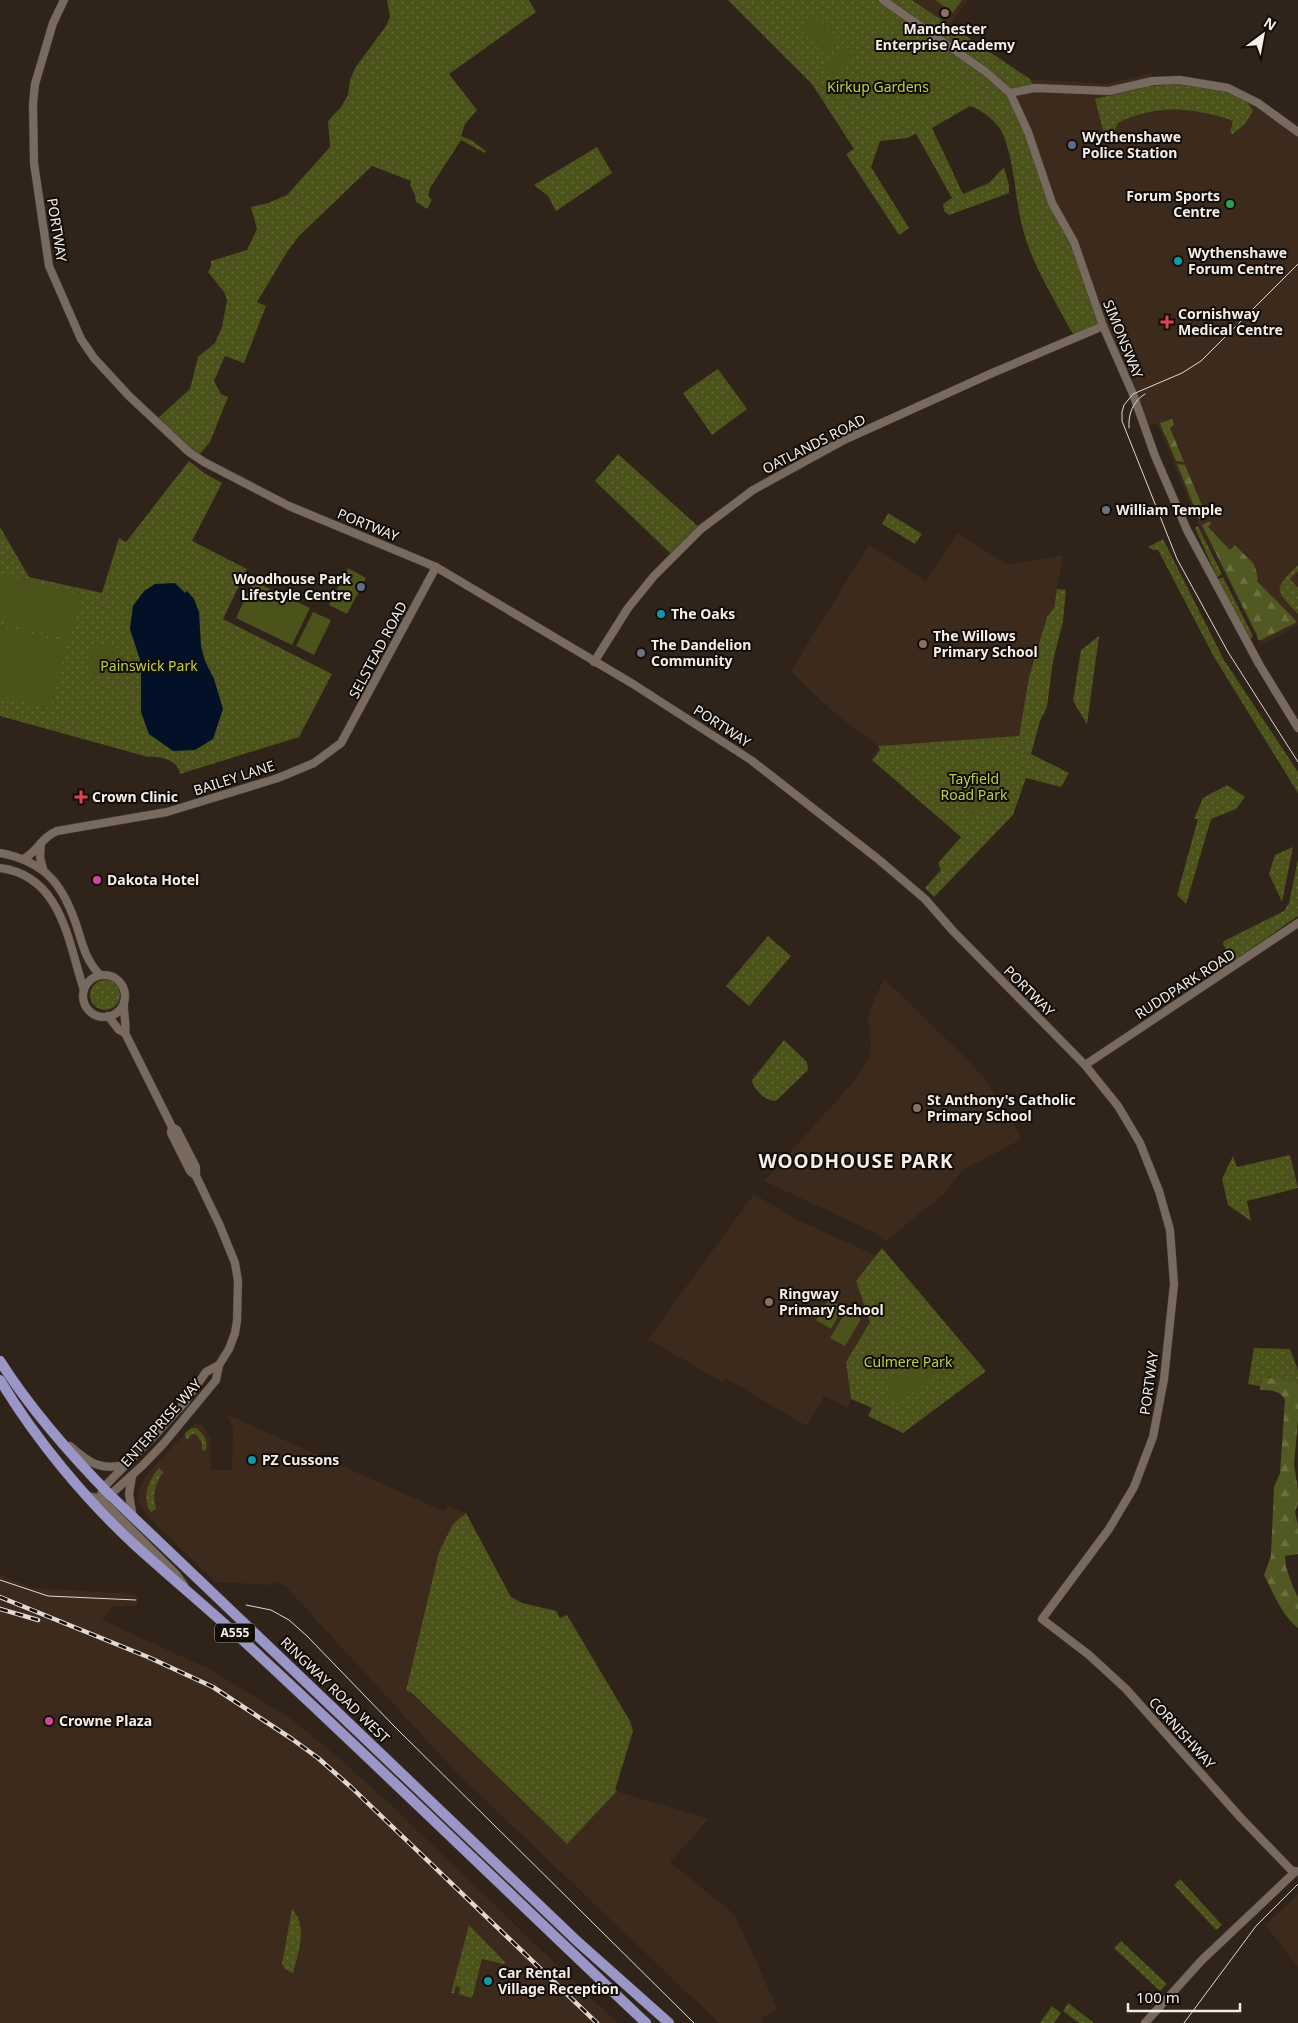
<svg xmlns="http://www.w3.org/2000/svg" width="1298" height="2023" font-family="'Noto Sans',sans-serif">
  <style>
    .built { fill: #3c2a1d }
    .grass { fill: url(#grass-dots) }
    .forest { fill: url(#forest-firs) }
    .garden { fill: #4b521a }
    .water { fill: #021128 }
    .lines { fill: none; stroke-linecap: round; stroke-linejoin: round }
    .tertiary-casing { stroke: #473e37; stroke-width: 9 }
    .trunk-casing { stroke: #473e37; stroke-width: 11 }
    .tertiary { stroke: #796a60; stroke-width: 8 }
    .trunk { stroke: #9a96c7; stroke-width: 10 }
    .tram { stroke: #e1d8d2; stroke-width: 1 }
    .rail-casing { stroke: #e1d8d2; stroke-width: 4.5 }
    .rail { stroke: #130d09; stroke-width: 2.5; stroke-dasharray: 8; stroke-linecap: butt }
    .education-dot { fill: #8d6e63; stroke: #130d09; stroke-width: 2 }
    .service-dot { fill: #5c6f8a; stroke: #130d09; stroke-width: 2 }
    .leisure-dot { fill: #2e9e5b; stroke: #130d09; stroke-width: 2 }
    .culture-dot { fill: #0f9aa8; stroke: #130d09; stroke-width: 2 }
    .health-dot { fill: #e0444e; stroke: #130d09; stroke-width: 2 }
    .worship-dot { fill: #6b7280; stroke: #130d09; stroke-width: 2 }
    .hotel-dot { fill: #d1479c; stroke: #130d09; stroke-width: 2 }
    .labels { text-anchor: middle; stroke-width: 4; stroke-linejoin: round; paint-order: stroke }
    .shield { fill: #130d09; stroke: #b1aaa4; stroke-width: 1 }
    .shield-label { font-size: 12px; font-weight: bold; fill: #f5ede7 }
    .poi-label { font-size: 14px; font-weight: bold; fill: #f5ede7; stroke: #130d09; text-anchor: start }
    .park-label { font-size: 14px; fill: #bfd046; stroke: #130d09 }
    .street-label { font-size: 14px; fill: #f5ede7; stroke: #130d09 }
    .district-label { font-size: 19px; font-weight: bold; letter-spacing: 1px; fill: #f5ede7; stroke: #130d09 }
  </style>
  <defs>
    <pattern id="grass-dots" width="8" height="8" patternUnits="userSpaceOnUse" patternTransform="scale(1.25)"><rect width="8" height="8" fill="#4b521a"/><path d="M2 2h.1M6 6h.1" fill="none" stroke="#666b3b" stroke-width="1.8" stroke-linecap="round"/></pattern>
    <pattern id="forest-firs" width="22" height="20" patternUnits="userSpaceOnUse" patternTransform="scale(1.25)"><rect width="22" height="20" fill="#515821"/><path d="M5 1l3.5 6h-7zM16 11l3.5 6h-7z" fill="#6b7041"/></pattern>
  </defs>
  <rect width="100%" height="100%" fill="#2f231a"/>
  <g class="built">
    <polygon points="913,0 968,0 950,25"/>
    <polygon points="1152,73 1151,86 1171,84 1225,92 1247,101 1298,137 1298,625 1261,646 1198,523 1157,423 1145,427 1052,203 1010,93 1033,87 1030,79 1105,84"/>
    <polygon points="957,533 1008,565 1063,555 1054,608 1047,617 1029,677 1019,736 878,746 831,710 791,671 869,545 926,581"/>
    <polygon points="884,979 969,1061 984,1078 1011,1118 1022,1139 963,1170 945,1193 885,1242 876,1233 764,1181 855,1080 868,1059 871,1047 868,1019 871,1007"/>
    <polygon points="754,1194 797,1220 877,1256 856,1281 870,1322 846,1362 851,1399 848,1408 824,1396 807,1426 725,1378 722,1382 648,1339"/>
    <polygon points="226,1414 443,1511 448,1507 466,1513 511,1597 522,1603 556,1611 560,1618 567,1615 630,1721 633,1731 615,1791 709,1819 670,1862 735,1915 778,2010 762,2017 764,2023 719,2023 457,1773 286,1587 274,1581 271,1585 215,1582 147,1516 140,1505 138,1498 140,1485 149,1472 195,1423 203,1426 210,1437 211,1470 232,1470 233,1429"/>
    <polygon points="0,1575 32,1588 136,1594 137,1606 113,1606 102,1620 209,1669 290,1718 339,1758 392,1806 617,2023 0,2023"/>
    <polygon points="1298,1894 1298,1967 1265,1925"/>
  </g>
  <g class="grass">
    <polygon points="387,0 529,0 536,12 449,74 477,110 465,124 461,136 471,140 486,151 485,153 461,140 430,188 428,196 432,200 427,209 416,202 415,195 410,185 411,181 372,166 299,236 287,252 257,302 266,306 244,363 225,356 214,381 221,394 228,397 210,442 200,454 185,444 158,418 190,389 198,357 215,343 222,327 227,300 224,292 208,272 211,266 211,261 247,250 257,229 251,207 268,203 287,195 330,147 328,121 341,107 348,95 350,80 355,68 386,26 390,17"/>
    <path d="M728,0H912L1030,79L1034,88L1010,93L1052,203L1074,242L1103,326L1077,336L1071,331C1053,297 1031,263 1022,226C1015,198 1014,158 1002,132C997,122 981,109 970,106L932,128L963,194L989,183L1004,167L1009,185V193L949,215L944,211L943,204L952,198L916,134L907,138L880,141L871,167L909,228L899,235L846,154L854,149L812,84Z"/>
    <path d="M1171,84C1191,85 1231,89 1246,101C1249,103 1251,108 1253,111L1245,124L1233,134L1230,132L1233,121C1192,107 1157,104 1118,123L1114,132L1117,137L1113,142H1108L1105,138L1095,99L1151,86Z"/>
    <polygon points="597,147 612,173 556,211 548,196 534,185"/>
    <polygon points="718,369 747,409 712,435 683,393"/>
    <polygon points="618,454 701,529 673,556 595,481"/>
    <path d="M189,461L204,473L222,483L192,541L247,569L223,619L332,674L299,737L180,774C178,760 161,756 148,757L0,716V527L29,577L102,593L119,538L126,542Z"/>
    <polygon points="888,513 922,534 915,544 882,524"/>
    <polygon points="1198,526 1222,574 1217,577 1195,528"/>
    <polygon points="1163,539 1224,660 1298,772 1298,793 1214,657 1158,550 1153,550 1148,547"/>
    <path d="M1298,565V571L1290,579L1298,588V614C1274,589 1273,590 1298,565Z"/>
    <polygon points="1223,577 1253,636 1250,640 1218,579"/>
    <polygon points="1057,589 1066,590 1063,621 1053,661 1047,707 1040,721 1031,754 1069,773 1061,787 1026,778 1013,815 934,897 925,888 941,870 938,863 961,837 872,760 880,750 878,746 1019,736 1029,677 1047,617 1054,608"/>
    <polygon points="1099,636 1087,724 1073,701 1081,650"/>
    <polygon points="1227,785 1245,797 1236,809 1211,819 1186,904 1177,895 1198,819 1194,819 1203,798"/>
    <polygon points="1293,847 1282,902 1269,874 1275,855"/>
    <polygon points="1298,859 1298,916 1235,960 1227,952 1223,944 1224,941 1284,911 1289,903"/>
    <polygon points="768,936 791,956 749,1006 726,986"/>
    <circle cx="105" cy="995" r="15"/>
    <path d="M784,1040L807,1062L808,1070L776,1101C766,1101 753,1090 752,1080Z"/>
    <polygon points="1290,1155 1298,1188 1247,1201 1251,1221 1228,1205 1222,1179 1233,1156 1237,1167"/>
    <polygon points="882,1248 985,1370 985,1372 903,1433 868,1416 872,1408 851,1399 846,1362 870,1322 856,1281"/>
    <polygon points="1254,1348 1290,1349 1298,1370 1298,1384 1268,1377 1261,1381 1260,1386 1248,1384"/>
    <path d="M191,1428H196C203,1433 210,1442 205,1451L202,1450V1443L197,1435L192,1434L188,1439L185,1438V1433Z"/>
    <path d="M159,1468L163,1472C155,1485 152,1494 156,1509L151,1512C141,1499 149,1478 159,1468Z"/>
    <polygon points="466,1513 511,1597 522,1603 556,1611 560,1618 567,1615 630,1721 633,1731 615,1790 617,1791 567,1844 411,1692 406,1691 439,1552 453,1524"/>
    <polygon points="1180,1879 1222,1925 1216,1930 1174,1885"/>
    <path d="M292,1909C309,1927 298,1953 293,1973L285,1969L282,1964Z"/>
    <polygon points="469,1925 506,1963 503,1964 482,1959 472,1998 459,1994 460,1987 456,1986 454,1993 451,1993"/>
    <polygon points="1121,1941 1167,1984 1160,1991 1114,1948"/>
    <polygon points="1068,2003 1094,2023 1079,2023 1063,2011"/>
    <polygon points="1052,2006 1061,2013 1054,2023 1040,2023"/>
  </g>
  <g class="forest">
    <polygon points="1172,419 1174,425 1170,428 1184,462 1176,461 1160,423"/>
    <polygon points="1177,464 1185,465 1204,510 1208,508 1212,514 1199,519"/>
    <polygon points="1210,521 1211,524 1208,527 1230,550 1235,545 1254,564 1258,578 1257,581 1297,622 1261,640 1258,640 1257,635 1202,525"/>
    <path d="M1263,1377L1279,1379L1298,1384V1421L1294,1464L1298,1490V1504L1295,1512L1298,1525V1554L1285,1556L1286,1567L1293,1587L1298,1597V1628C1281,1614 1274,1594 1264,1575L1271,1556L1274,1487L1280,1473L1285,1400C1281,1390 1269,1390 1260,1390V1385Z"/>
  </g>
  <g class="garden">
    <polygon points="935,0 962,0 953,13"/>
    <polygon points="815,15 839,39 824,54 800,30"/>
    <polygon points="844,44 856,56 833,80 820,68"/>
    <polygon points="348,568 366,578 347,614 329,605"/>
    <polygon points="0,573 81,595 69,640 0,621"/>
    <polygon points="253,581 310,608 292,645 236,618"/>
    <polygon points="313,612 331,620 314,655 296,646"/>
    <polygon points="0,626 67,643 51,708 0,696"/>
    <polygon points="92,644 116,644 116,677 92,676"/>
    <polygon points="984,783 995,791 975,816 964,808"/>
    <polygon points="829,1299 843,1308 831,1329 816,1320"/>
    <polygon points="847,1310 861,1319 845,1346 830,1338"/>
    <polygon points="946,1362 948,1375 926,1379 924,1366"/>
    <polygon points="915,1367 925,1387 895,1401 885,1381"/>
  </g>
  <polygon class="water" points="175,583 185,593 187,591 194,599 199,612 201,646 205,661 214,679 223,709 213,739 195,750 173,751 149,734 141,712 141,663 130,629 133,606 144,591 155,584"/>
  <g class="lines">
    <defs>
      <g id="tertiary">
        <polyline points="64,0 53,23 35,84 33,104 34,163 49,266 81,339 94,358 129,396 189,452 204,462 289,506 436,567 633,684 751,760 878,859 925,899 953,931 1085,1065 1118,1106 1140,1143 1159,1191 1170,1230 1174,1284 1164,1379 1153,1437 1134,1487 1109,1529 1042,1619 1089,1655 1126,1689 1240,1817 1294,1873"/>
        <polyline points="883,0 986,72 1010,93 1028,132 1052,203 1074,242 1103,326 1133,394 1155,456 1187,530 1259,664 1298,728"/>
        <polyline points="1010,93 1034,88 1109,91 1153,81 1180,80 1228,88 1258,103 1298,132"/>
        <polyline points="594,662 628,608 654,576 701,529 753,490 844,440 990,374 1103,326"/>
        <polyline points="41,843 40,857 43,869"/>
        <path d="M0,853C47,862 64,886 78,930C83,947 87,962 100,975"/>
        <path d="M23,859C38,852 40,838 57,831L167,812L278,778L314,763L341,743L436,567"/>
        <path d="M0,868C62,876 68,942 84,990"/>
        <circle cx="104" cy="996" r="21"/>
        <polyline points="108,1016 119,1030 125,1033"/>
        <polyline points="1085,1065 1298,923"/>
        <polyline points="172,1127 171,1133 190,1171 196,1176"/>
        <path d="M70,1446C88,1462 101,1472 126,1464"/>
        <polyline points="132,1476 129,1494 133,1518"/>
        <path d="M86,1496L98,1498L110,1495L143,1465L164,1443L216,1380L219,1365L229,1349L235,1333L237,1321L238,1281L235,1263L220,1226L196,1176V1167L177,1130L172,1127L125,1033C127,1023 123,1013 124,1003"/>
        <polyline points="184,1585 176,1574 104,1502 101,1495 103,1488 155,1435 185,1402 206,1372 219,1365"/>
        <polyline points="1145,2023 1202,1960 1296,1871"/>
      </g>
      <g id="trunk">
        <path d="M0,1361C31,1410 69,1453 110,1495L578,1942L669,2023"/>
        <path d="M0,1380C36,1440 85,1499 136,1546C178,1584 222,1620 263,1659C392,1779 518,1902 646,2023"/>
      </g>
    </defs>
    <use href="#tertiary" class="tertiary-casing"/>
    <use href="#trunk" class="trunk-casing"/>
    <use href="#tertiary" class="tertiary"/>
    <use href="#trunk" class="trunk"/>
    <g class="tram">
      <polyline points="1298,264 1201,361 1182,373 1133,394 1124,405 1122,412 1122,421 1177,559 1228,652 1298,762"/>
      <path d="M1129,428C1128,414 1133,401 1145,394"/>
      <polyline points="0,1580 48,1596 136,1600"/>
      <polyline points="246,1605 271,1610 289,1620 307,1636 394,1726 694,2023"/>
      <polyline points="1184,2023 1256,1926 1298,1884"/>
    </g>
    <defs>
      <g id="rail">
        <polyline points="0,1597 148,1657 213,1687 292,1739 318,1758 352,1788 597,2023"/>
        <polyline points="0,1609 38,1620"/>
      </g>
    </defs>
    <use href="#rail" class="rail-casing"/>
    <use href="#rail" class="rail"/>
  </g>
  <g class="education-dot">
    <circle cx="945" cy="13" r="5"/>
    <circle cx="923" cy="644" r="5"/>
    <circle cx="917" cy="1108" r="5"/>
    <circle cx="769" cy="1302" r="5"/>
  </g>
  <g class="service-dot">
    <circle cx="1072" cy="145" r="5"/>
    <circle cx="361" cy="587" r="5"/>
  </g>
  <circle class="leisure-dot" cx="1230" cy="204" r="5"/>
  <g class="culture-dot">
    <circle cx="1178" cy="261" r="5"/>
    <circle cx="661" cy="614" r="5"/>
    <circle cx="252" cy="1460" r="5"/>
    <circle cx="488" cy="1981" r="5"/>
  </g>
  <g class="health-dot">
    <path d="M1164.5 314.5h5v5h5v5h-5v5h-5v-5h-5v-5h5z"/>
    <path d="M78.5 789.5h5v5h5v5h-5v5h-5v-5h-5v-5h5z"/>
  </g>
  <g class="worship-dot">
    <circle cx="1106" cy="510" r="5"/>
    <circle cx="641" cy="653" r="5"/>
  </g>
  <g class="hotel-dot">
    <circle cx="97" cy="880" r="5"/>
    <circle cx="49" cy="1721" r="5"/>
  </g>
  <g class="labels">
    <rect class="shield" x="215" y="1623.5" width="40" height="19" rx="4"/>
    <g class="shield-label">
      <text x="235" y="1637">A555</text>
    </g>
    <g class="poi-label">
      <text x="945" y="34" text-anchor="middle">Manchester<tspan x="945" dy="16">Enterprise Academy</tspan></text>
      <text x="1082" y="142">Wythenshawe<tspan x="1082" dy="16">Police Station</tspan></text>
      <text x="1220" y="201" text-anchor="end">Forum Sports<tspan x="1220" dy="16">Centre</tspan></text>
      <text x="1188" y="258">Wythenshawe<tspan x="1188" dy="16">Forum Centre</tspan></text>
      <text x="1178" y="319">Cornishway<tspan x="1178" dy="16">Medical Centre</tspan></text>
      <text x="1116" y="515">William Temple</text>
      <text x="351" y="584" text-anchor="end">Woodhouse Park<tspan x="351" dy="16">Lifestyle Centre</tspan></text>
      <text x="671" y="619">The Oaks</text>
      <text x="933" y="641">The Willows<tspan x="933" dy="16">Primary School</tspan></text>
      <text x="651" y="650">The Dandelion<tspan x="651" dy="16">Community</tspan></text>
      <text x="92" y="802">Crown Clinic</text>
      <text x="107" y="885">Dakota Hotel</text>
      <text x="927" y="1105">St Anthony's Catholic<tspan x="927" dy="16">Primary School</tspan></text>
      <text x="779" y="1299">Ringway<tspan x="779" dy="16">Primary School</tspan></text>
      <text x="262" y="1465">PZ Cussons</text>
      <text x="59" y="1726">Crowne Plaza</text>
      <text x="498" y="1978">Car Rental<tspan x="498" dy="16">Village Reception</tspan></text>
    </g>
    <g class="park-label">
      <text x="878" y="92">Kirkup Gardens</text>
      <text x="149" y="671">Painswick Park</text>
      <text x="974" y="784">Tayfield<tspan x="974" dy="16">Road Park</tspan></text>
      <text x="908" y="1367">Culmere Park</text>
    </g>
    <g class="street-label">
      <text transform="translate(57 230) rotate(81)" y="5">PORTWAY</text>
      <text transform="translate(1123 339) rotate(68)" y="5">SIMONSWAY</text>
      <text transform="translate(814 444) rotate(-27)" y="5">OATLANDS ROAD</text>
      <text transform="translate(368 525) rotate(22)" y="5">PORTWAY</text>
      <text transform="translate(378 650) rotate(-62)" y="5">SELSTEAD ROAD</text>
      <text transform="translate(722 726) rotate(33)" y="5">PORTWAY</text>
      <text transform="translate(234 778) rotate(-18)" y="5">BAILEY LANE</text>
      <text transform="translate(1185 984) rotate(-33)" y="5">RUDDPARK ROAD</text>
      <text transform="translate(1029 991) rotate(45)" y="5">PORTWAY</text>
      <text transform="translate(1149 1383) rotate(-82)" y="5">PORTWAY</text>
      <text transform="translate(161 1423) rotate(-48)" y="5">ENTERPRISE WAY</text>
      <text transform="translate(335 1690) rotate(44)" y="5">RINGWAY ROAD WEST</text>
      <text transform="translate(1182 1733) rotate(48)" y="5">CORNISHWAY</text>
    </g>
    <g class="district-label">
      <text x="856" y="1168">WOODHOUSE PARK</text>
    </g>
  </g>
  <g transform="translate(1263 35) rotate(32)" stroke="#130d09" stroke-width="4" paint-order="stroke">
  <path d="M0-4L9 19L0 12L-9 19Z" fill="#f5ede7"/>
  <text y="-8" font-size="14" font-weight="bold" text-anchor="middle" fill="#f5ede7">N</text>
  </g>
  <path d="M1128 2003v8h112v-8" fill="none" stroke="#f5ede7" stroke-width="2.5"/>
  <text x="1136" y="2003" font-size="15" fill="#f5ede7" stroke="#130d09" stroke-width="4" paint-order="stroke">100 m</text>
</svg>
